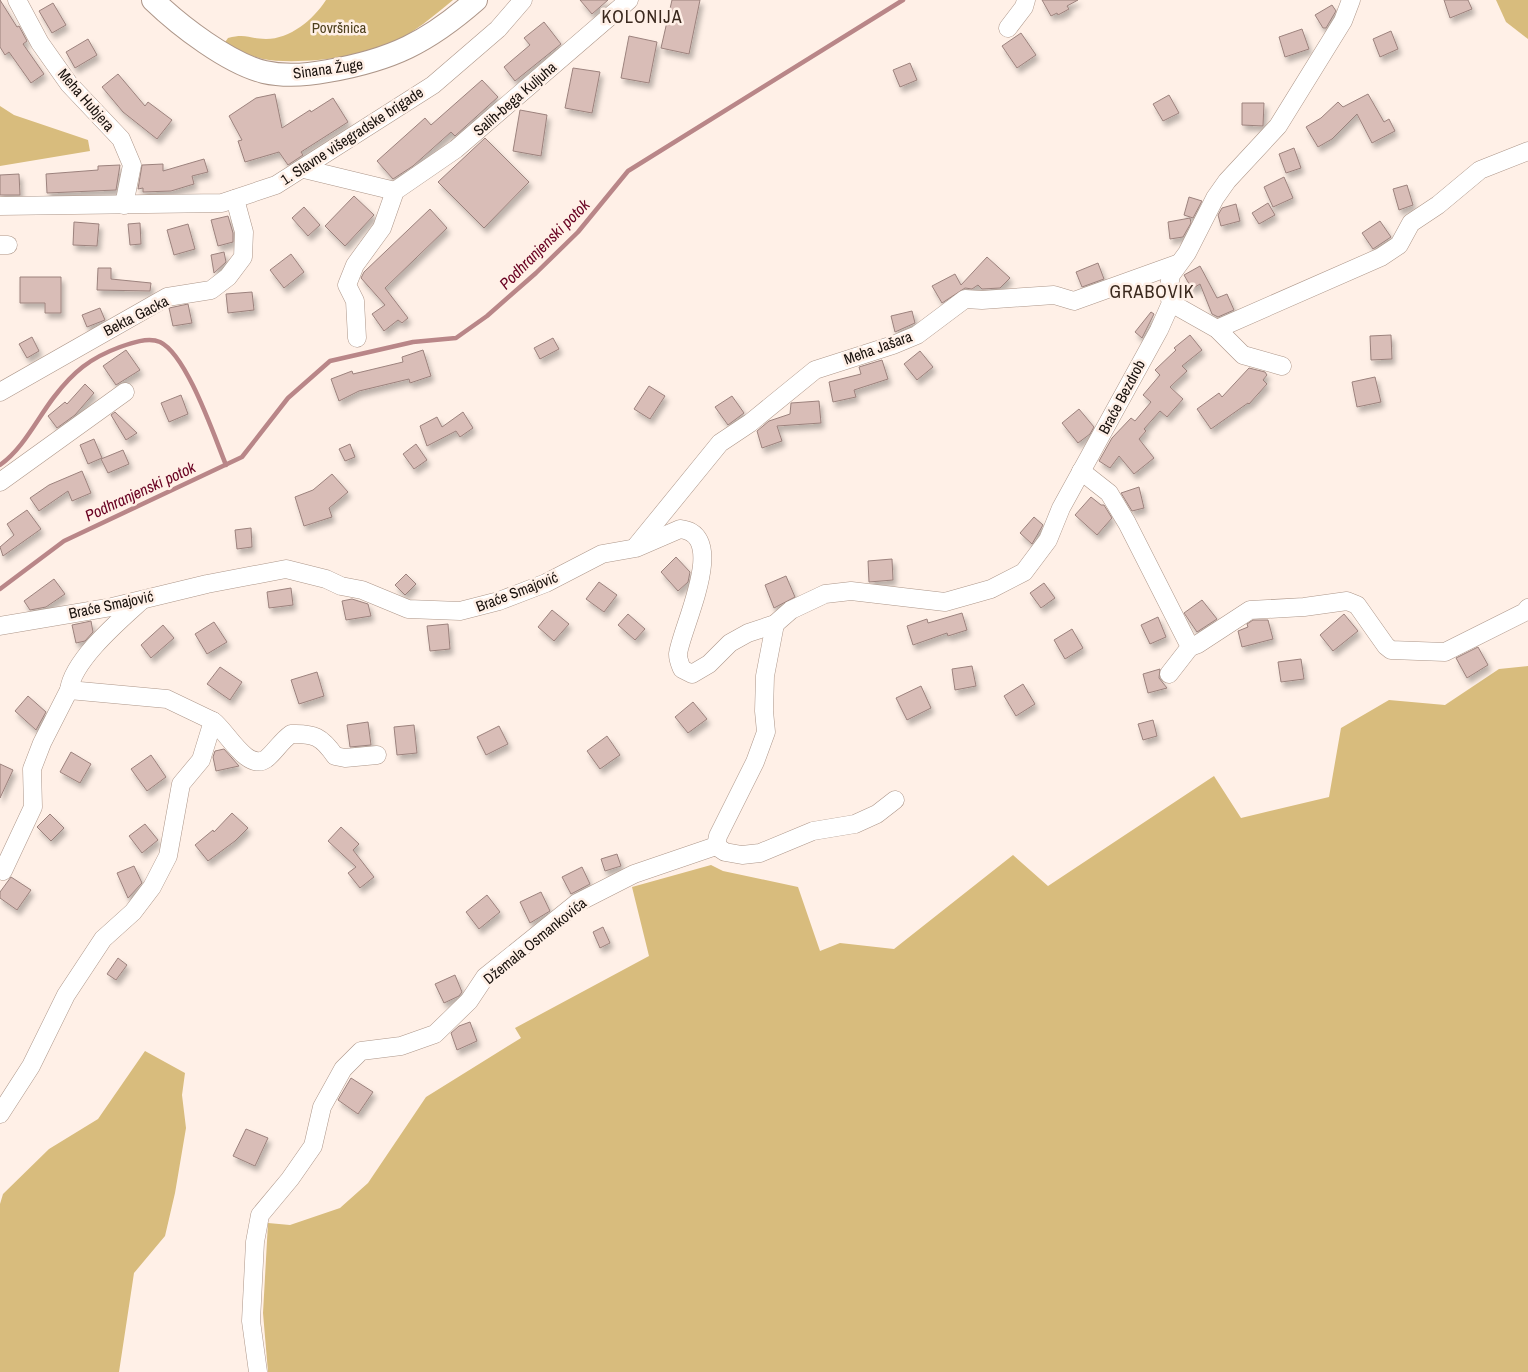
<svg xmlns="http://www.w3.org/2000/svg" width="1528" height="1372" font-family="'Archivo Narrow',sans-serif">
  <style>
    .green { fill: #d8bc7d }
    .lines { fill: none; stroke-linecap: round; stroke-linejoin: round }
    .stream { stroke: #b98688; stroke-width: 4.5 }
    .building { fill: #d9bdb7; stroke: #9c827d; filter: url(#shadow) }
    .minor-casing { stroke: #ad9689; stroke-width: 19 }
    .major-casing { stroke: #ad9689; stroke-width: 24 }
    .minor { stroke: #fff; stroke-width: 18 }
    .major { stroke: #fff; stroke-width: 22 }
    .labels { text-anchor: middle; stroke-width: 5; stroke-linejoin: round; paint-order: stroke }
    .park-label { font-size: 15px; fill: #4e401e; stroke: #fff0e7 }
    .street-label { font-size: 15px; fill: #19110d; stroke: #fff0e7 }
    .water-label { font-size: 16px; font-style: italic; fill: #690121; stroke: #fff0e7 }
    .quarter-label { font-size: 18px; letter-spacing: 1px; fill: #3a281d; stroke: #fff0e7 }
  </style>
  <defs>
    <filter id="shadow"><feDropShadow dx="3" dy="5" stdDeviation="2.5" flood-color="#0004"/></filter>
  </defs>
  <rect width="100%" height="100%" fill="#fff0e7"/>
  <g class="green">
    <path d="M326,0H453C434,16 413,33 391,44C362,58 294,65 263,59C250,56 236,50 223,45L228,38C247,33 249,39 266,39C290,39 313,20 326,0Z"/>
    <polygon points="1496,0 1528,0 1528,39 1506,22"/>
    <polygon points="0,106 14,115 88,140 90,151 0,166"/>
    <polygon points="1528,666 1528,1372 268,1372 263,1313 268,1223 290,1225 340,1208 368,1183 426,1097 521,1038 515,1028 649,956 632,887 711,865 723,871 798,887 820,951 840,943 894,949 1013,855 1048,886 1214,776 1241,818 1329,797 1341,728 1389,700 1445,705 1499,669"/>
    <polygon points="145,1051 185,1073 182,1095 186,1128 175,1193 165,1236 134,1273 119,1372 0,1372 0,1204 3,1194 49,1149 98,1119"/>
  </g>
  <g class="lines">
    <g class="stream">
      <path d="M0,465C23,449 37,419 54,397C73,372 90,358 120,347C131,343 148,337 160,342C187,355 214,436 226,465"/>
      <polyline points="0,589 64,541 242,457 288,398 330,361 413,342 456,338 487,316 536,273 578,232 628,171 903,0"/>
    </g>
  </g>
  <g class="building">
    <polygon points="0,0 17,27 19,26 27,41 23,44 44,74 31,83 9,52 5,55 0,47"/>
    <polygon points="580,0 608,0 592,14"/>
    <polygon points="672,0 700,0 689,54 661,48"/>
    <polygon points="1042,0 1078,0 1067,6 1069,9 1058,15 1057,13 1051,16"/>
    <polygon points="1444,0 1468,0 1472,9 1450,18"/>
    <polygon points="53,3 66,25 52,33 39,11"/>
    <polygon points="1332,5 1336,11 1326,28 1323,28 1315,15"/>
    <polygon points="544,22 561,44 515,81 504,67 530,45 524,38"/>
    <polygon points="1302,29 1309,49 1285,57 1279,37"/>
    <polygon points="1391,31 1398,49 1380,57 1373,39"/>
    <polygon points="1021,33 1036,55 1017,68 1002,46"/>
    <polygon points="629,36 657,42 649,83 621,78"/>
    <polygon points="88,39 97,55 75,68 66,52"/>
    <polygon points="910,63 917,80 900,87 893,70"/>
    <polygon points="573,68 600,72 592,113 565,108"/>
    <polygon points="118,74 145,106 148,102 172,120 157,139 123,112 102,87"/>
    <polygon points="482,80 498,97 455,136 451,132 413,166 393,179 377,161 425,118 431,125"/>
    <polygon points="275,94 282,128 310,110 311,112 333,98 348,122 301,152 303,155 288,165 279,152 245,162 238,141 242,140 229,116 256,98"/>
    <polygon points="1368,94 1384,122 1389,119 1395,131 1372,143 1357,114 1332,139 1318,147 1306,127 1321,118 1338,102 1343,107"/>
    <polygon points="1169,95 1179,113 1163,121 1153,104"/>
    <polygon points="1242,103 1264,103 1263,126 1242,125"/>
    <polygon points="520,110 547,115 541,156 513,151"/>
    <polygon points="485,138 529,182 484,228 438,182"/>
    <polygon points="1294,148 1301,168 1286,173 1279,154"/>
    <polygon points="204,159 208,172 192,176 194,184 171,191 143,192 143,188 138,189 142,165 163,164 163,171"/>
    <polygon points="120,165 116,190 47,193 46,174 98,170 98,166"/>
    <polygon points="19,174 20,195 0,195 0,175"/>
    <polygon points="1284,177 1293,198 1273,207 1264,187"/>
    <polygon points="1407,185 1413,205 1399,210 1393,189"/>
    <polygon points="354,196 374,215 345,246 325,226"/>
    <polygon points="1189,197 1202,201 1193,218 1184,215"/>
    <polygon points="1268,203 1275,215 1259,224 1252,213"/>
    <polygon points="1236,204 1240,221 1221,226 1218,215 1222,208"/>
    <polygon points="304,207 320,225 308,236 292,218"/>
    <polygon points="430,209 447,228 385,288 408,318 402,323 398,320 384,331 372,314 385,305 361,278 364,272"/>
    <polygon points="228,216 233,233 233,242 218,246 211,220"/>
    <polygon points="1190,218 1191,223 1183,237 1170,239 1168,222"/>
    <polygon points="1380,221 1391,237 1373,249 1362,233"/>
    <polygon points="74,222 99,224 97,246 73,245"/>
    <polygon points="140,223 141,244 130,245 128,224"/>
    <polygon points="188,224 195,249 174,255 167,230"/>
    <polygon points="224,252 226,262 214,273 211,255"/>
    <polygon points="291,254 304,272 284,288 270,270"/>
    <polygon points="987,257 1010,278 1000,288 982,289 978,285 972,289 965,288 942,303 932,286 955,274 961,285"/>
    <polygon points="1098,263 1104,279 1082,287 1076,272"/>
    <polygon points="1200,266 1217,298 1227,294 1234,310 1218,317 1212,314 1200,284 1192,289 1184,275"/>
    <polygon points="98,268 111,268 111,279 151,283 150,291 97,290"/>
    <polygon points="20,277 61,277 61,313 45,313 45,303 20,303"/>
    <polygon points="252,292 254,310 228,313 226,294"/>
    <polygon points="188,304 192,323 173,326 169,308"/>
    <polygon points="100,308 105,320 87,327 82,315"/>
    <polygon points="912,311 915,323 895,332 891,316"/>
    <polygon points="1151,312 1154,314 1142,338 1135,332"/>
    <polygon points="1190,335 1202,350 1182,366 1187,371 1170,387 1183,399 1167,417 1160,411 1144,429 1146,431 1139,439 1154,458 1134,474 1119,456 1110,468 1099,461 1112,438 1131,418 1135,421 1151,402 1143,395 1160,375 1155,370 1176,350 1174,348"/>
    <polygon points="1391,335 1392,359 1371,360 1370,336"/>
    <polygon points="32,337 39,351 27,358 19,344"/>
    <polygon points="553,338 559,349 540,359 534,348"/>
    <polygon points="126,350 140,370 116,385 103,366"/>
    <polygon points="423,350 431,376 410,383 409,379 359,391 339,401 331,379 352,371 353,374 403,362 402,357"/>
    <polygon points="920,351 933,367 917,380 904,364"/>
    <polygon points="882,360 888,379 854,390 856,397 833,402 829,382 861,374 859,367"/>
    <polygon points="1249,368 1265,372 1267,375 1263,380 1267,384 1249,404 1248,403 1211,429 1197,409 1219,393 1222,397"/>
    <polygon points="1375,377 1381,402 1357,407 1352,382"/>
    <polygon points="85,384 94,393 75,415 57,428 48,416 65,402 67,404"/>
    <polygon points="649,386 665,396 650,419 634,409"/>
    <polygon points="181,395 188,414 169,422 161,403"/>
    <polygon points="732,396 744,413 728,425 715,407"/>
    <polygon points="819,401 821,423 777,426 782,441 762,448 757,431 769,421 790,414 791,403"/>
    <polygon points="1079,409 1094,427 1090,434 1078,443 1062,423"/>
    <polygon points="115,412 137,433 126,440 111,415"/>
    <polygon points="463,412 473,428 460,437 456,431 427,446 420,426 437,417 442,427"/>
    <polygon points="94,439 102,458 88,464 80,445"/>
    <polygon points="350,444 355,457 345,461 339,449"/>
    <polygon points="416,444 427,460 414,469 403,454"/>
    <polygon points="123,450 129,464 108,473 101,459"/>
    <polygon points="82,471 91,493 72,501 68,491 39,511 30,498 49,485"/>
    <polygon points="332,474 348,492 329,508 332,517 304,526 295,497 313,490"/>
    <polygon points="1139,487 1144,508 1132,511 1121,493"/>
    <polygon points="1091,497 1101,505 1104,505 1112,518 1097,535 1075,515"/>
    <polygon points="27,510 41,529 3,556 0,547 14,535 7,524"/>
    <polygon points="1034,517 1043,525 1032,544 1020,533"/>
    <polygon points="251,528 252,547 237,549 235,530"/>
    <polygon points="676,557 690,572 688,582 678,591 661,572"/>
    <polygon points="892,559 893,580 869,582 868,561"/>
    <polygon points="406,574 416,584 405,595 395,585"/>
    <polygon points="786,576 795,597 774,608 765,585"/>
    <polygon points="54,579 65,594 46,607 30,610 24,601"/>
    <polygon points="599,582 617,595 604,612 586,599"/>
    <polygon points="1044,583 1055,598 1041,608 1030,593"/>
    <polygon points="291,588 293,605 269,608 267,592"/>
    <polygon points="352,599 368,604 371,616 346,620 342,601"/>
    <polygon points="1202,600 1217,619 1197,632 1184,613"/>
    <polygon points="552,610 569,624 554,641 538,627"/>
    <polygon points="962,613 967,630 948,636 947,633 913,645 907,626 927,619 928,623"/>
    <polygon points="628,614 645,629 635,640 618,625"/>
    <polygon points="1344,614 1358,631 1333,651 1320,635"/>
    <polygon points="1158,617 1166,637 1150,644 1141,625"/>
    <polygon points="1253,620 1268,620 1273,639 1242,647 1238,631 1248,627 1247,624"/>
    <polygon points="91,621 93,632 85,641 76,643 72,625"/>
    <polygon points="214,622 227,642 207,654 195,634"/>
    <polygon points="448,624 450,649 430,651 427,626"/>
    <polygon points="163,625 174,638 151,658 141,645"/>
    <polygon points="1072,629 1083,648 1065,659 1054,640"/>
    <polygon points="1478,647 1488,665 1467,678 1456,658"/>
    <polygon points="1301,659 1304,679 1281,682 1278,662"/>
    <polygon points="972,666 976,686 955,690 952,669"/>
    <polygon points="220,667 242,682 230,700 207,684"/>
    <polygon points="1160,669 1159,678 1167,688 1148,693 1143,674"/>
    <polygon points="317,672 324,696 299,704 291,680"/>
    <polygon points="1023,684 1035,704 1016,716 1004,696"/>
    <polygon points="921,686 931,708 907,720 896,698"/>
    <polygon points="28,696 46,712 36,730 15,711"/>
    <polygon points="693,702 707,719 688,733 675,717"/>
    <polygon points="1153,720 1157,736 1143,740 1138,724"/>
    <polygon points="368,722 371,745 350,747 347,725"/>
    <polygon points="414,725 417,753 397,755 394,727"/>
    <polygon points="499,726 508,744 486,755 477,737"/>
    <polygon points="607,736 620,755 600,769 587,751"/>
    <polygon points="224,749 239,766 216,771 213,757 215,751"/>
    <polygon points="71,752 91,764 80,783 60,772"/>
    <polygon points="151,755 166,777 147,791 131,769"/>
    <polygon points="0,764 13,770 0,798"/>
    <polygon points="232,813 248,828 235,841 208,861 195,845 213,830 214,832"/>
    <polygon points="50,814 64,828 51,841 37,827"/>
    <polygon points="145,824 158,840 142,853 129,836"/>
    <polygon points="341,827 359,844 353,850 374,877 360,888 348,873 356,867 328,841"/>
    <polygon points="617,854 621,866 605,871 601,859"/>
    <polygon points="134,866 142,883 128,898 117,873"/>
    <polygon points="582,867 590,884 571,894 562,877"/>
    <polygon points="11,877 31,890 17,910 0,898 0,892"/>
    <polygon points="541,892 550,911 530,923 520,902"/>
    <polygon points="487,895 500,912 479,929 466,912"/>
    <polygon points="603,927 610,943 600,948 593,932"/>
    <polygon points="118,958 127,965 116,980 107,974"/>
    <polygon points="455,975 462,992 459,996 444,1003 435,984"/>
    <polygon points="470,1022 477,1041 457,1050 451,1033 459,1026"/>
    <polygon points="351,1078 373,1092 358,1114 338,1100"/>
    <polygon points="246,1129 268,1138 255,1166 233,1156"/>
  </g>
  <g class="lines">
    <defs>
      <g id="minor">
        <polyline points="17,0 40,43 69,84 121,139 132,165 124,205"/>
        <polyline points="1008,28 1024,7 1026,0"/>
        <polyline points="304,169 395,191"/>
        <polyline points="0,206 222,203 276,185 433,85 498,29 523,0"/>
        <polyline points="0,245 8,245"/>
        <polyline points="1171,303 1217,329 1243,355 1282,366"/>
        <polyline points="1217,329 1381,257 1399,245 1411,223 1438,205 1480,170 1528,151"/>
        <polyline points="357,338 355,301 347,285 355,265 382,228 395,191 456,149 629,0"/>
        <polyline points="0,392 167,297 211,290 228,277 243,257 244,232 235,199"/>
        <polyline points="1081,471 1109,493 1127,523 1190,647 1169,674"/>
        <polyline points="0,482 125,392"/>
        <polyline points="637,545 720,443 750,423 815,370 893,345 917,335 965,299 982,300 1054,295 1074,301 1177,264"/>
        <polyline points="775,624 765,676 764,711 766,732 755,762 718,836 716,846 725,852 742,855 760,853 813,831 855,824 877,814 895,800"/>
        <path d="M0,626L112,607L207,584L286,569L326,579L341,586L362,590L408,609L460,611L499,601L546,583L602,554L636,548L680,529C730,534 681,628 678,654C678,660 680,664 682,669L692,674L709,664L730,643L748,633L775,624L791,610L825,594L851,591L945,602L991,589L1024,572L1048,540L1061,508L1159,330L1171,303L1168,292L1171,275L1187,253L1215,198L1227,181L1278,126L1343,21L1351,0"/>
        <polyline points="1190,647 1198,644 1250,610 1304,607 1347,601 1357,605 1386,646 1391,650 1445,652 1525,612 1528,608"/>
        <path d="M213,721C226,730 247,772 266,759C275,752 281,741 291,734C314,733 322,737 335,756L345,758L377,755"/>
        <polyline points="3,871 33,807 32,769 42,743 69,690"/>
        <path d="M0,1114L31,1066L66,995L103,939L133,912L152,887L168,856L181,784L201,760L213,721L167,699L69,690C73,660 119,621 141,601"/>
        <polyline points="258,1372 251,1321 255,1242 260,1215 290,1179 313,1146 322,1107 343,1069 361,1051 401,1046 435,1034 469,1001 485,977 577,903 634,874 716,846"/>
      </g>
      <path id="major" d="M153,0C180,26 228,63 264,72C286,77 307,75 328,71C392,60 428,42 476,0"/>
    </defs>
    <use href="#minor" class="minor-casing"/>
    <use href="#major" class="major-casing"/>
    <use href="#minor" class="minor"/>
    <use href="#major" class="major"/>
  </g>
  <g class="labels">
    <g class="park-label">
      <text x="339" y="33">Površnica</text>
    </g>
    <g class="street-label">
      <text transform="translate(328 69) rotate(-8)" y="5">Sinana Žuge</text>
      <text transform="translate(515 99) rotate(-41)" y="5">Salih-bega Kuljuha</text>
      <text transform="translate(86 100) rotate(49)" y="5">Meha Hubjera</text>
      <text transform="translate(352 136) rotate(-33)" y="5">1. Slavne višegradske brigade</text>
      <text transform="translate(136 316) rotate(-27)" y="5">Bekta Gacka</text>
      <text transform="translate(878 348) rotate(-20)" y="5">Meha Jašara</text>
      <text transform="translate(1122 397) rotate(-62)" y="5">Braće Bezdrob</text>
      <text transform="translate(517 592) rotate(-21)" y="5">Braće Smajović</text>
      <text transform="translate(111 605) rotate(-12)" y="5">Braće Smajović</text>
      <text transform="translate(535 941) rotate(-39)" y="5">Džemala Osmankovića</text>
    </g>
    <g class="water-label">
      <text transform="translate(544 244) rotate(-45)" y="6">Podhranjenski potok</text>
      <text transform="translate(140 491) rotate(-25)" y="6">Podhranjenski potok</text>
    </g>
    <g class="quarter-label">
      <text x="642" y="23">KOLONIJA</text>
      <text x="1152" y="298">GRABOVIK</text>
    </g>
  </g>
</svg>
